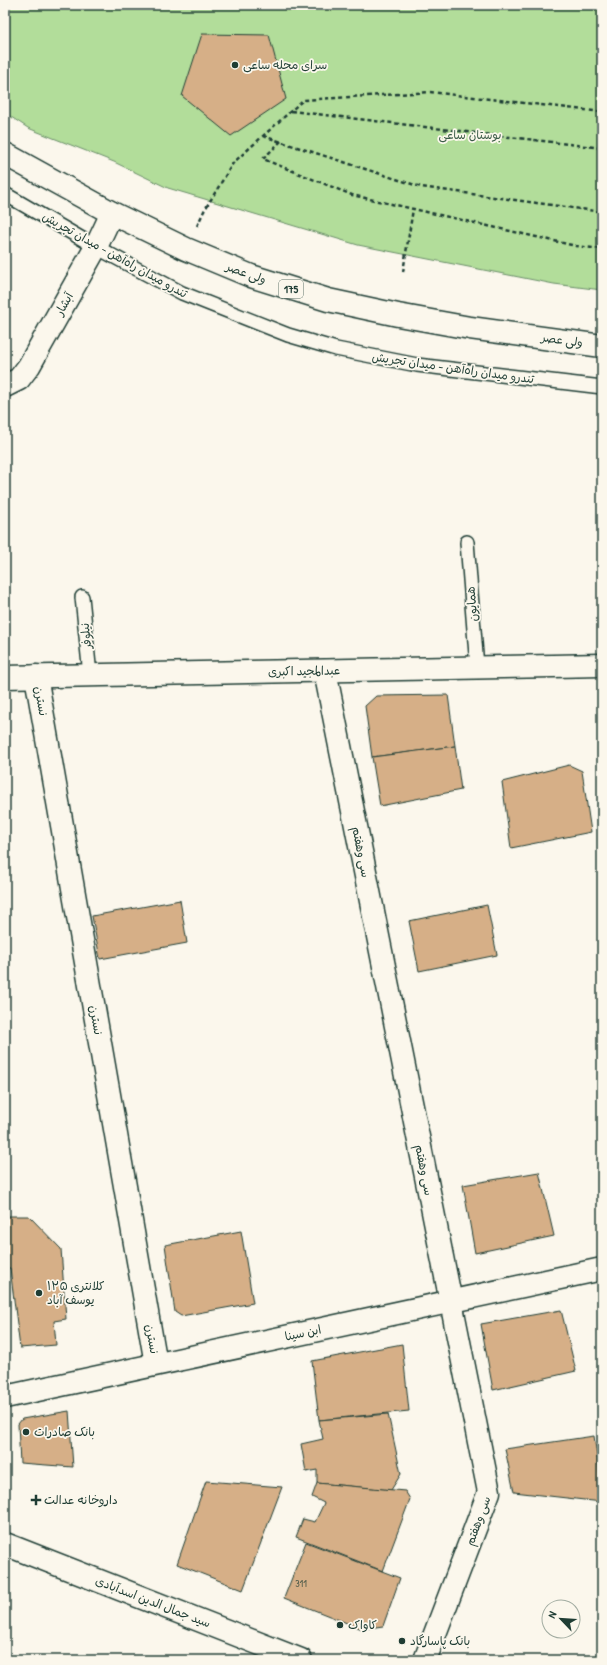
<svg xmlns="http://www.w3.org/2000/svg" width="607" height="1665" font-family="'Patrick Hand','Playpen Sans Arabic',sans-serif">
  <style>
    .green { fill: #b2dd9a; stroke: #688d67 }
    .building { fill: #d6af87; stroke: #1f3d34 }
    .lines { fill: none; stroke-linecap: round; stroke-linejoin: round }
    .service-casing { stroke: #1f3d34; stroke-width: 16 }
    .minor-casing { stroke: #1f3d34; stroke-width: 25 }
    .tertiary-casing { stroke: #1f3d34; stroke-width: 25 }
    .secondary-casing { stroke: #1f3d34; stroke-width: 25 }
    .primary-casing { stroke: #1f3d34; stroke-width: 25 }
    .path { stroke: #1f3d34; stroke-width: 2.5; stroke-dasharray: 4 3; stroke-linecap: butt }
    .service { stroke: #fbf7ec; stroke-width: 13 }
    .minor { stroke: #fbf7ec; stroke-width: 22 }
    .tertiary { stroke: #fbf7ec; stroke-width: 22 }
    .secondary { stroke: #fbf7ec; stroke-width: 22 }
    .primary { stroke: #fbf7ec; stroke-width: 22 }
    .poi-dot { fill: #1f3d34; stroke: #fbf7ec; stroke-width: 1.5 }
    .labels { text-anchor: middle; stroke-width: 3.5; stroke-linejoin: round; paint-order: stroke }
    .number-label { font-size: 10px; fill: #4d5a49 }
    .shield { fill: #fbf7ec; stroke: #61756b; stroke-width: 1 }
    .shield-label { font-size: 11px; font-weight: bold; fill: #1f3d34 }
    .poi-label { font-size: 12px; fill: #1f3d34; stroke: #fbf7ec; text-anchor: start }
    .park-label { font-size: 12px; fill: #3c5d48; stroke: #fbf7ec }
    .street-label { font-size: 12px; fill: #1f3d34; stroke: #fbf7ec }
  </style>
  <rect width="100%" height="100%" fill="#fbf7ec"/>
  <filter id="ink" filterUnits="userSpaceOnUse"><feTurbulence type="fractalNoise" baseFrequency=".025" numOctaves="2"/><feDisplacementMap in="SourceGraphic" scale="8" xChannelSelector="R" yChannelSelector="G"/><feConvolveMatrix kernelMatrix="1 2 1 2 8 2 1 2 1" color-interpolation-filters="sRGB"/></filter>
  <g filter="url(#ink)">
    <polygon class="green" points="5,5 602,5 602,290 554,284 358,245 168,188 114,162 28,128 5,113"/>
    <g class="building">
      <polygon points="202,34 269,35 286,99 231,136 182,96"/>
      <polygon points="448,695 455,746 372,757 365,706 376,696"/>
      <polygon points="455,746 461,790 380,806 372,757"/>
      <polygon points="569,765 582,771 591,832 511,848 502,782"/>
      <polygon points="180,900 187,943 100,959 92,916"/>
      <polygon points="487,905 497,955 419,971 409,921"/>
      <polygon points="539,1172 554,1236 475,1253 463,1185"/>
      <polygon points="5,1216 29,1216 61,1249 66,1319 54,1321 56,1345 20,1348 10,1268 5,1268"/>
      <polygon points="241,1231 253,1303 181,1316 175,1312 165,1245"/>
      <polygon points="561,1310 576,1371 493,1390 481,1324"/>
      <polygon points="402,1344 409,1411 319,1420 312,1361"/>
      <polygon points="69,1411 73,1467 20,1463 18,1424 22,1419"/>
      <polygon points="388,1414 401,1474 391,1490 317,1483 317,1470 306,1472 301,1444 323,1439 319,1420"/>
      <polygon points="594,1436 602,1490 602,1502 514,1492 505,1449"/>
      <polygon points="206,1481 282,1487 243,1590 177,1564"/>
      <polygon points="317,1483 405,1491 410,1499 383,1571 296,1537 303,1519 315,1522 324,1503 312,1497"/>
      <polygon points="306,1542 400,1578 383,1626 362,1629 284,1598"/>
    </g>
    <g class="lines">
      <defs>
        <g id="service">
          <polyline points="5,194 96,247 182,293 288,335 336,349 417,365 602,387"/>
          <polyline points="467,542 477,667"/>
          <polyline points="82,597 90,675"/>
        </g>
        <g id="minor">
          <polyline points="5,386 19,379 29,366 96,247 112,213"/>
          <polyline points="325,671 489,1492 425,1660"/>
          <polyline points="36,676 156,1364"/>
        </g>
        <g id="tertiary">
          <polyline points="5,677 602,665"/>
          <polyline points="5,1397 602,1269"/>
        </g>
        <polyline id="secondary" points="5,1544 301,1660"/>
        <polyline id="primary" points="5,154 112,213 186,249 251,276 328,300 398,315 470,328 602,346"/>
      </defs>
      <use href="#service" class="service-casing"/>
      <use href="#minor" class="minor-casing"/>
      <use href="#tertiary" class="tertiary-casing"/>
      <use href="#secondary" class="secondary-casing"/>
      <use href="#primary" class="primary-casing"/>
      <g class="path">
        <polyline points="291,111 602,148"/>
        <polyline points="263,136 421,187 602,212"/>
        <polyline points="281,141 263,159 352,195 576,246 602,249"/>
        <polyline points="197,226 204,211 233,163 303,100 430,92 602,112"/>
        <polyline points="403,272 413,209"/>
      </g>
      <use href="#service" class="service"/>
      <use href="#minor" class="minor"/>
      <use href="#tertiary" class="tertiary"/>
      <use href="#secondary" class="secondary"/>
      <use href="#primary" class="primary"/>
    </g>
  </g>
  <g class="poi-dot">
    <circle cx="235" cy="65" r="4"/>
    <circle cx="39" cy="1293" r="4"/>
    <circle cx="26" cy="1432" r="4"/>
    <path d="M34 1494h4v4h4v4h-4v4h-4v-4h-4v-4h4z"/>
    <circle cx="340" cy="1625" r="4"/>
    <circle cx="402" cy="1641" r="4"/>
  </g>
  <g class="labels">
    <g class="number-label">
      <text x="301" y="1587">311</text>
    </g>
    <rect class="shield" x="279" y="280" width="24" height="18" rx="3"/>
    <g class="shield-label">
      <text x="291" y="293">175</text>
    </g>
    <g class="poi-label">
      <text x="243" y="69">سرای محله ساعی</text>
      <text x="47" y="1290">کلانتری ۱۲۵<tspan x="47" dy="14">یوسف آباد</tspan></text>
      <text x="34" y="1436">بانک صادرات</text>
      <text x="44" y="1504">داروخانه عدالت</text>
      <text x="348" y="1629">کاواک</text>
      <text x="410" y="1645">بانک پاسارگاد</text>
    </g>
    <g class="park-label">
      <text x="470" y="139">بوستان ساعی</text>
    </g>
    <g class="street-label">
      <text transform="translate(115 255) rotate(29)" y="4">تندرو میدان راه‌آهن - میدان تجریش</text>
      <text transform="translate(246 273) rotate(20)" y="4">ولی عصر</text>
      <text transform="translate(64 304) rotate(-61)" y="4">آبشار</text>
      <text transform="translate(562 340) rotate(8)" y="4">ولی عصر</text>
      <text transform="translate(453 368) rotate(8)" y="4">تندرو میدان راه‌آهن - میدان تجریش</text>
      <text transform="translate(472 604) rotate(-95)" y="4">همایون</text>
      <text transform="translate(86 636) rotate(-96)" y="4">نیلوفر</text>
      <text transform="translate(304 671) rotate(-1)" y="4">عبدالمجید اکبری</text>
      <text transform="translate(41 701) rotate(80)" y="4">نسترن</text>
      <text transform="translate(361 852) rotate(79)" y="4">سی وهفتم</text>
      <text transform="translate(96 1020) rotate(80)" y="4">نسترن</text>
      <text transform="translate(424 1170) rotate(79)" y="4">سی وهفتم</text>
      <text transform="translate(303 1333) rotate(-12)" y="4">ابن سینا</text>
      <text transform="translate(152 1339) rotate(80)" y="4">نسترن</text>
      <text transform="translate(478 1521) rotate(-70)" y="4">سی وهفتم</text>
      <text transform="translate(153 1602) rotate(21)" y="4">سید جمال الدین اسدآبادی</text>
    </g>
  </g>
  <rect width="607" height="1665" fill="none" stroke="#fbf7ec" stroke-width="20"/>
  <rect x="10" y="10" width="587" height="1645" fill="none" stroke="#1f3d34" stroke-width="1.5" filter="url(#ink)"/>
  <g transform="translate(561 1619) rotate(295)"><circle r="19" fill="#fbf7ec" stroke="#a3ada2"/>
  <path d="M0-3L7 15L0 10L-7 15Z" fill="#1f3d34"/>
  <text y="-6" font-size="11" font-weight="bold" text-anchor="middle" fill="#1f3d34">N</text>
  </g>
</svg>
